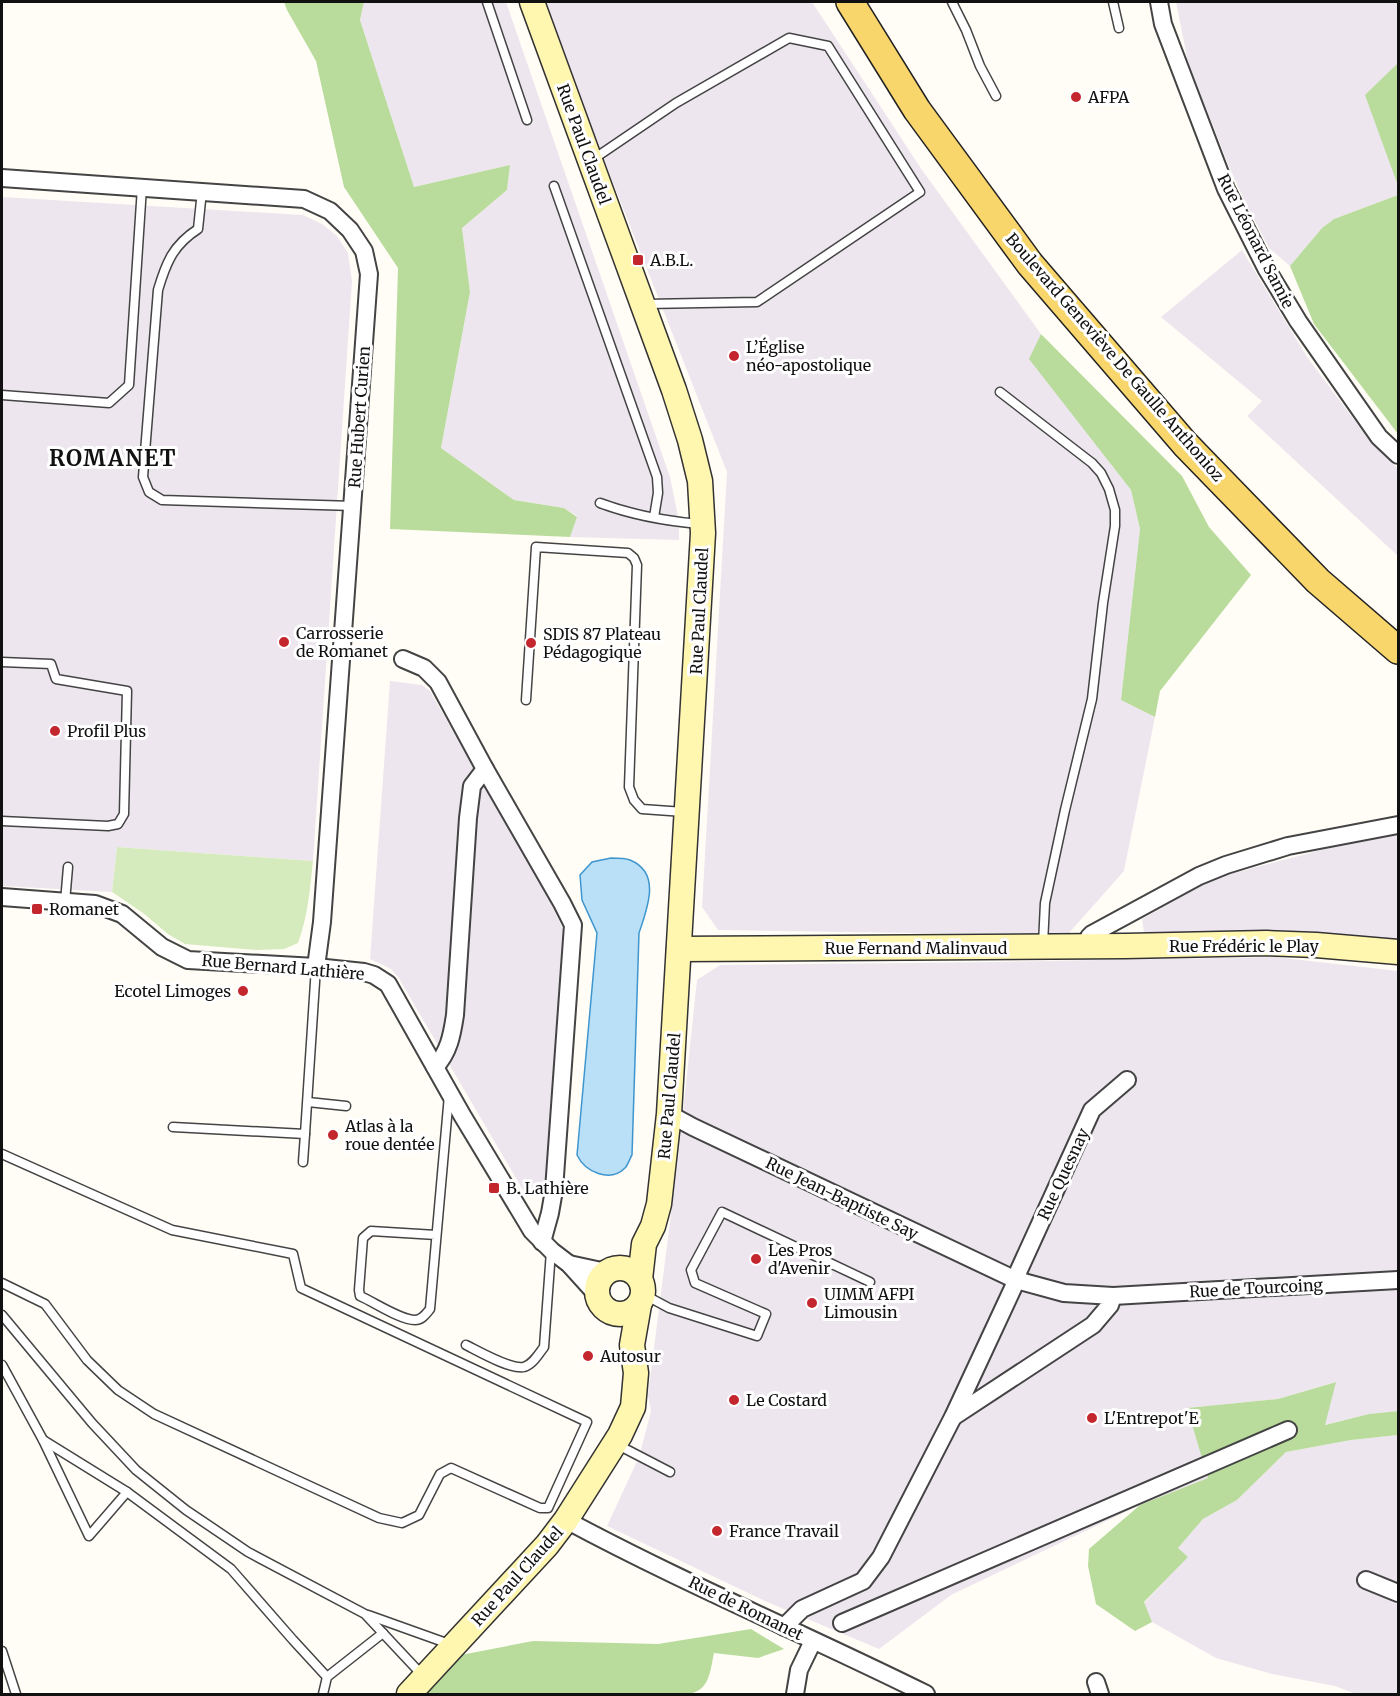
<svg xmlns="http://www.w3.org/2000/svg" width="1400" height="1696" font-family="Merriweather,serif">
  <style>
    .industrial { fill: #eee6ef }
    .green { fill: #d5ebbd }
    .forest { fill: #b9dc9c }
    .water { fill: #b9e0f7; stroke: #3f96cf; stroke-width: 1.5 }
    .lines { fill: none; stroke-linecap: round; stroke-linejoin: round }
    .lane-casing { stroke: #444; stroke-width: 11 }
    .street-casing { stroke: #444; stroke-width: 20 }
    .secondary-casing { stroke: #333; stroke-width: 27 }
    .primary-casing { stroke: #222; stroke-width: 30 }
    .lane { stroke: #fff; stroke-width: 8 }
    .street { stroke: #fff; stroke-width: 16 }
    .secondary { stroke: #fff6b0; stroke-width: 24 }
    .primary { stroke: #f9d66b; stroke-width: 27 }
    .poi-dot { fill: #c4262e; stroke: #fff; stroke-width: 2 }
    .labels { text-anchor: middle; stroke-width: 6; stroke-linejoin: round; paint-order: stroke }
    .poi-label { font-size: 16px; fill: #111; stroke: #fff; text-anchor: start }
    .street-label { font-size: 16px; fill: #111; stroke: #fff }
    .district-label { font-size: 22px; font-weight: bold; letter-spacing: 1.5px; fill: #111; stroke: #fff }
  </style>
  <rect width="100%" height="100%" fill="#fffdf5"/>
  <g class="industrial">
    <polygon points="364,2 506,2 670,477 679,521 679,540 570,537 577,516 564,508 514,500 441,448 470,292 462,228 507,190 510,165 414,187 360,20"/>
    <polygon points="545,2 812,2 922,170 1041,334 1030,359 1131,490 1140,529 1121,700 1155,717 1124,871 1069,933 914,933 718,930 702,907 727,472 595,137"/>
    <polygon points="1176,2 1398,2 1398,63 1366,96 1398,186 1398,195 1334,219 1322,228 1290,266 1269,248 1243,198 1228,164 1188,62"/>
    <polygon points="2,197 303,215 322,224 337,236 348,253 352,281 313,861 117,847 112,892 2,886"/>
    <polygon points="1242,250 1307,357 1367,437 1398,469 1398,556 1247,416 1262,401 1161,317"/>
    <polygon points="390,681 422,685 430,691 551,903 563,930 545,1195 527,1197 398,977 391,969 370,959"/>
    <polygon points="1398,835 1398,941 1368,937 1288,932 1144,932 1142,919 1215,878 1348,843"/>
    <polygon points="1275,957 1398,971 1398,1411 1369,1414 1324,1425 1335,1382 1278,1399 1188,1408 1209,1478 1140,1505 951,1595 879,1649 767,1602 607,1526 639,1457 651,1411 648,1395 678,1159 697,980 720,965 993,962"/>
    <polygon points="1398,1435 1398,1694 1356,1694 1335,1686 1272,1674 1216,1658 1152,1622 1144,1603 1187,1557 1178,1548 1203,1519 1237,1500 1286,1452 1351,1440"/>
  </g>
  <path class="green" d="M117,847L313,861C310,889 308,916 298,943L284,949L257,950L185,944L168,934L143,913L112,892Z"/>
  <g class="forest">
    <polygon points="284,2 364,2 360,20 414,187 510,165 507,190 462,228 470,292 441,448 514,500 564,508 577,517 570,537 390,529 398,268 344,187 316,61 287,10"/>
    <polygon points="1398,63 1398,186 1365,95"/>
    <polygon points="1398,195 1398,434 1314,324 1290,266 1322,228 1334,219"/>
    <polygon points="1041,334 1182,476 1209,527 1251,575 1160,691 1155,717 1121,700 1140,529 1131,490 1029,359"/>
    <polygon points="1336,1382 1325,1425 1369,1414 1398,1411 1398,1435 1351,1440 1286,1452 1237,1500 1203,1519 1178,1548 1188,1557 1144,1602 1152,1622 1135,1631 1096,1604 1088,1566 1089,1549 1140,1505 1208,1478 1187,1408 1278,1399"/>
    <path d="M751,1629L784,1649L758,1658L714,1653C710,1671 710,1690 689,1694H424L461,1655L533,1641L658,1644Z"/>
  </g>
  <path class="water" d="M611,858C617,858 625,858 630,860C662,873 647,909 639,933L632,1155C630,1158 628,1165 625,1168C610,1183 585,1172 577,1155L597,933L582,900L580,875L592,862Z"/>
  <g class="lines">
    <defs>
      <g id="lane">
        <polyline points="487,2 527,120"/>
        <polyline points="952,2 966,30 980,66 996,96"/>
        <polyline points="1113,2 1119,28"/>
        <polyline points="592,160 676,103 789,38 828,46 920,192 757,302 646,304"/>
        <polyline points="554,186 657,477 658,493 654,517"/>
        <path d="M202,191L198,229C173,245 166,263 158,290L143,477L149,492L162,500L353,506"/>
        <polyline points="1000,392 1092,463 1101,473 1109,489 1115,510 1115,526 1103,603 1092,699 1065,810 1045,903 1043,944"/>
        <polyline points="2,395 109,403 129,385 142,187"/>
        <path d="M600,503C632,515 666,521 699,524"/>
        <polyline points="2,662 51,664 56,679 127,691 124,814 118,824 108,826 2,821"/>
        <polyline points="526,700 536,547 628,553 634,558 637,565 629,787 634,800 642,809 684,812"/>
        <polyline points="65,902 68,867"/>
        <polyline points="308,1102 346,1106"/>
        <polyline points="173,1127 305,1134 316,967"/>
        <polyline points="2,1154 172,1230 293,1254 301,1288 587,1422 548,1508 540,1508 451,1468 440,1474 419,1515 402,1523 379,1518 154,1414 118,1390 87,1360 45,1304 2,1283"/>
        <polyline points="303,1162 305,1134"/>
        <path d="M436,1235L371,1231L363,1238L359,1290L360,1296C374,1302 400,1320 415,1320C422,1320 426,1314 430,1309L449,1095"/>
        <polyline points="643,1294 669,1308 757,1336 766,1314 695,1283 691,1270 722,1212 870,1282"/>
        <polyline points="2,1315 92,1423 136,1470 186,1510 248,1552 365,1614 424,1677"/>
        <path d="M466,1345C478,1351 511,1370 524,1367C533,1364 538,1355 544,1347L551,1251"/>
        <polyline points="2,1365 43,1440 89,1536 127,1492"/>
        <polyline points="43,1440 127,1492 231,1569 293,1640 327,1677"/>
        <polyline points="618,1445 670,1472"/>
        <polyline points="368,1615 452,1645"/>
        <polyline points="2,1651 16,1694"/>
        <polyline points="323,1694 327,1677 383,1633"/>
      </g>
      <g id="street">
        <polyline points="1159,2 1163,24 1226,189 1266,268 1298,321 1379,437 1398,455"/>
        <polyline points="2,178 304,199 330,211 350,230 364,251 369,274 322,922 316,967"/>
        <polyline points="403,659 424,668 438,682 485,769 562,903 573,925 554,1190 550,1213 542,1242"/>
        <polyline points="2,897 95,904 122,914 162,947 188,960 316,967 364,972 374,975 388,984 462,1115 532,1231 552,1251 569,1264 597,1295"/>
        <polyline points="1088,947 1089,937 1092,934 1199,876 1226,865 1288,846 1398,825"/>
        <path d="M435,1067C449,1052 452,1035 455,1015L468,818L472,786L485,769"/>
        <polyline points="669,1114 693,1127 1016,1280 1064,1293 1113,1296 1110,1305 1093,1325 953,1417"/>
        <polyline points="569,1264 606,1272"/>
        <polyline points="1113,1296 1398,1280"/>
        <path d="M566,1520C683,1583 807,1635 926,1694"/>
        <polyline points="1366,1580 1398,1593"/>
        <polyline points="842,1623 1288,1430"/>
        <polyline points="784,1627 802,1609 863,1581 881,1557 953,1417 1013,1288 1019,1270 1092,1110 1127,1080"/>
        <polyline points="1096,1682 1100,1694"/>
        <polyline points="795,1694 799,1670 813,1641"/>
      </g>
      <g id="secondary">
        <polyline points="532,2 674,390 690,440 700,481 703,533 669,1114 659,1204 653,1226 644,1244 640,1279"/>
        <polyline points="679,949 1126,946 1266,943 1316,945 1398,952"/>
        <circle cx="620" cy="1291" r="23"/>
        <polyline points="409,1694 547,1545 566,1520 620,1435 633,1407 636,1373 632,1345 639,1305"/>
      </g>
      <polyline id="primary" points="850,2 917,110 1030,264 1185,444 1318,581 1398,650"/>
    </defs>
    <use href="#lane" class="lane-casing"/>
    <use href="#street" class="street-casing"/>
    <use href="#secondary" class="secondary-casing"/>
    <use href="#primary" class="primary-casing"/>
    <use href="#lane" class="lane"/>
    <use href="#street" class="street"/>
    <use href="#secondary" class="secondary"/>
    <use href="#primary" class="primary"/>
  </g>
  <g class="poi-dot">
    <circle cx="1076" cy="97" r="6"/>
    <rect x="632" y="254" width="12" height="12" rx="3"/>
    <circle cx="734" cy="356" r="6"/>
    <circle cx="284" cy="642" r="6"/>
    <circle cx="531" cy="643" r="6"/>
    <circle cx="55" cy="731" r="6"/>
    <rect x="31" y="903" width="12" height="12" rx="3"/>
    <circle cx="243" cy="991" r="6"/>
    <circle cx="333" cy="1135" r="6"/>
    <rect x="488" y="1182" width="12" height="12" rx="3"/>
    <circle cx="756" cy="1259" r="6"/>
    <circle cx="812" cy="1303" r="6"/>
    <circle cx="588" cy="1356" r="6"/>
    <circle cx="734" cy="1400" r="6"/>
    <circle cx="1092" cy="1418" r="6"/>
    <circle cx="717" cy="1531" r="6"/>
  </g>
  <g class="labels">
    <g class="poi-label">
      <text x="1088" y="103">AFPA</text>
      <text x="650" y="266">A.B.L.</text>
      <text x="746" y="353">L’Église<tspan x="746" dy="18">néo-apostolique</tspan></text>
      <text x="296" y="639">Carrosserie<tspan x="296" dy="18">de Romanet</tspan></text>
      <text x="543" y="640">SDIS 87 Plateau<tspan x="543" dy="18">Pédagogique</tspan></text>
      <text x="67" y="737">Profil Plus</text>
      <text x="49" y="915">Romanet</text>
      <text x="231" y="997" text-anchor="end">Ecotel Limoges</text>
      <text x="345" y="1132">Atlas à la<tspan x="345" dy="18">roue dentée</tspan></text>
      <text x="506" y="1194">B. Lathière</text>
      <text x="768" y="1256">Les Pros<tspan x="768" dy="18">d'Avenir</tspan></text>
      <text x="824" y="1300">UIMM AFPI<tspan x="824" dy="18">Limousin</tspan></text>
      <text x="600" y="1362">Autosur</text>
      <text x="746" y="1406">Le Costard</text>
      <text x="1104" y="1424">L'Entrepot'E</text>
      <text x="729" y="1537">France Travail</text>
    </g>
    <g class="street-label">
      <text transform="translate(584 144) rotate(70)" y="6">Rue Paul Claudel</text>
      <text transform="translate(1256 241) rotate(63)" y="6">Rue Léonard Samie</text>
      <text transform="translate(1115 357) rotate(49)" y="6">Boulevard Geneviève De Gaulle Anthonioz</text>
      <text transform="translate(359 417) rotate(-86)" y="6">Rue Hubert Curien</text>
      <text transform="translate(699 611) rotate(-87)" y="6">Rue Paul Claudel</text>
      <text x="1244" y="952">Rue Frédéric le Play</text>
      <text x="916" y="954">Rue Fernand Malinvaud</text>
      <text transform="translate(283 967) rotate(5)" y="6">Rue Bernard Lathière</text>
      <text transform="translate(669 1096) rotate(-85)" y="6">Rue Paul Claudel</text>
      <text transform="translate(1063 1174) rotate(-65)" y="6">Rue Quesnay</text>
      <text transform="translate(842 1198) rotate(26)" y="6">Rue Jean-Baptiste Say</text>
      <text transform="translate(1256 1288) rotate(-3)" y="6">Rue de Tourcoing</text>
      <text transform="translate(517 1576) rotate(-48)" y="6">Rue Paul Claudel</text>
      <text transform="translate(746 1608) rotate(26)" y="6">Rue de Romanet</text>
    </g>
    <g class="district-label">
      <text x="113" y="466">ROMANET</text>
    </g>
  </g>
  <rect width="1400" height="1696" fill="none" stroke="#111111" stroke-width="6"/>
</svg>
